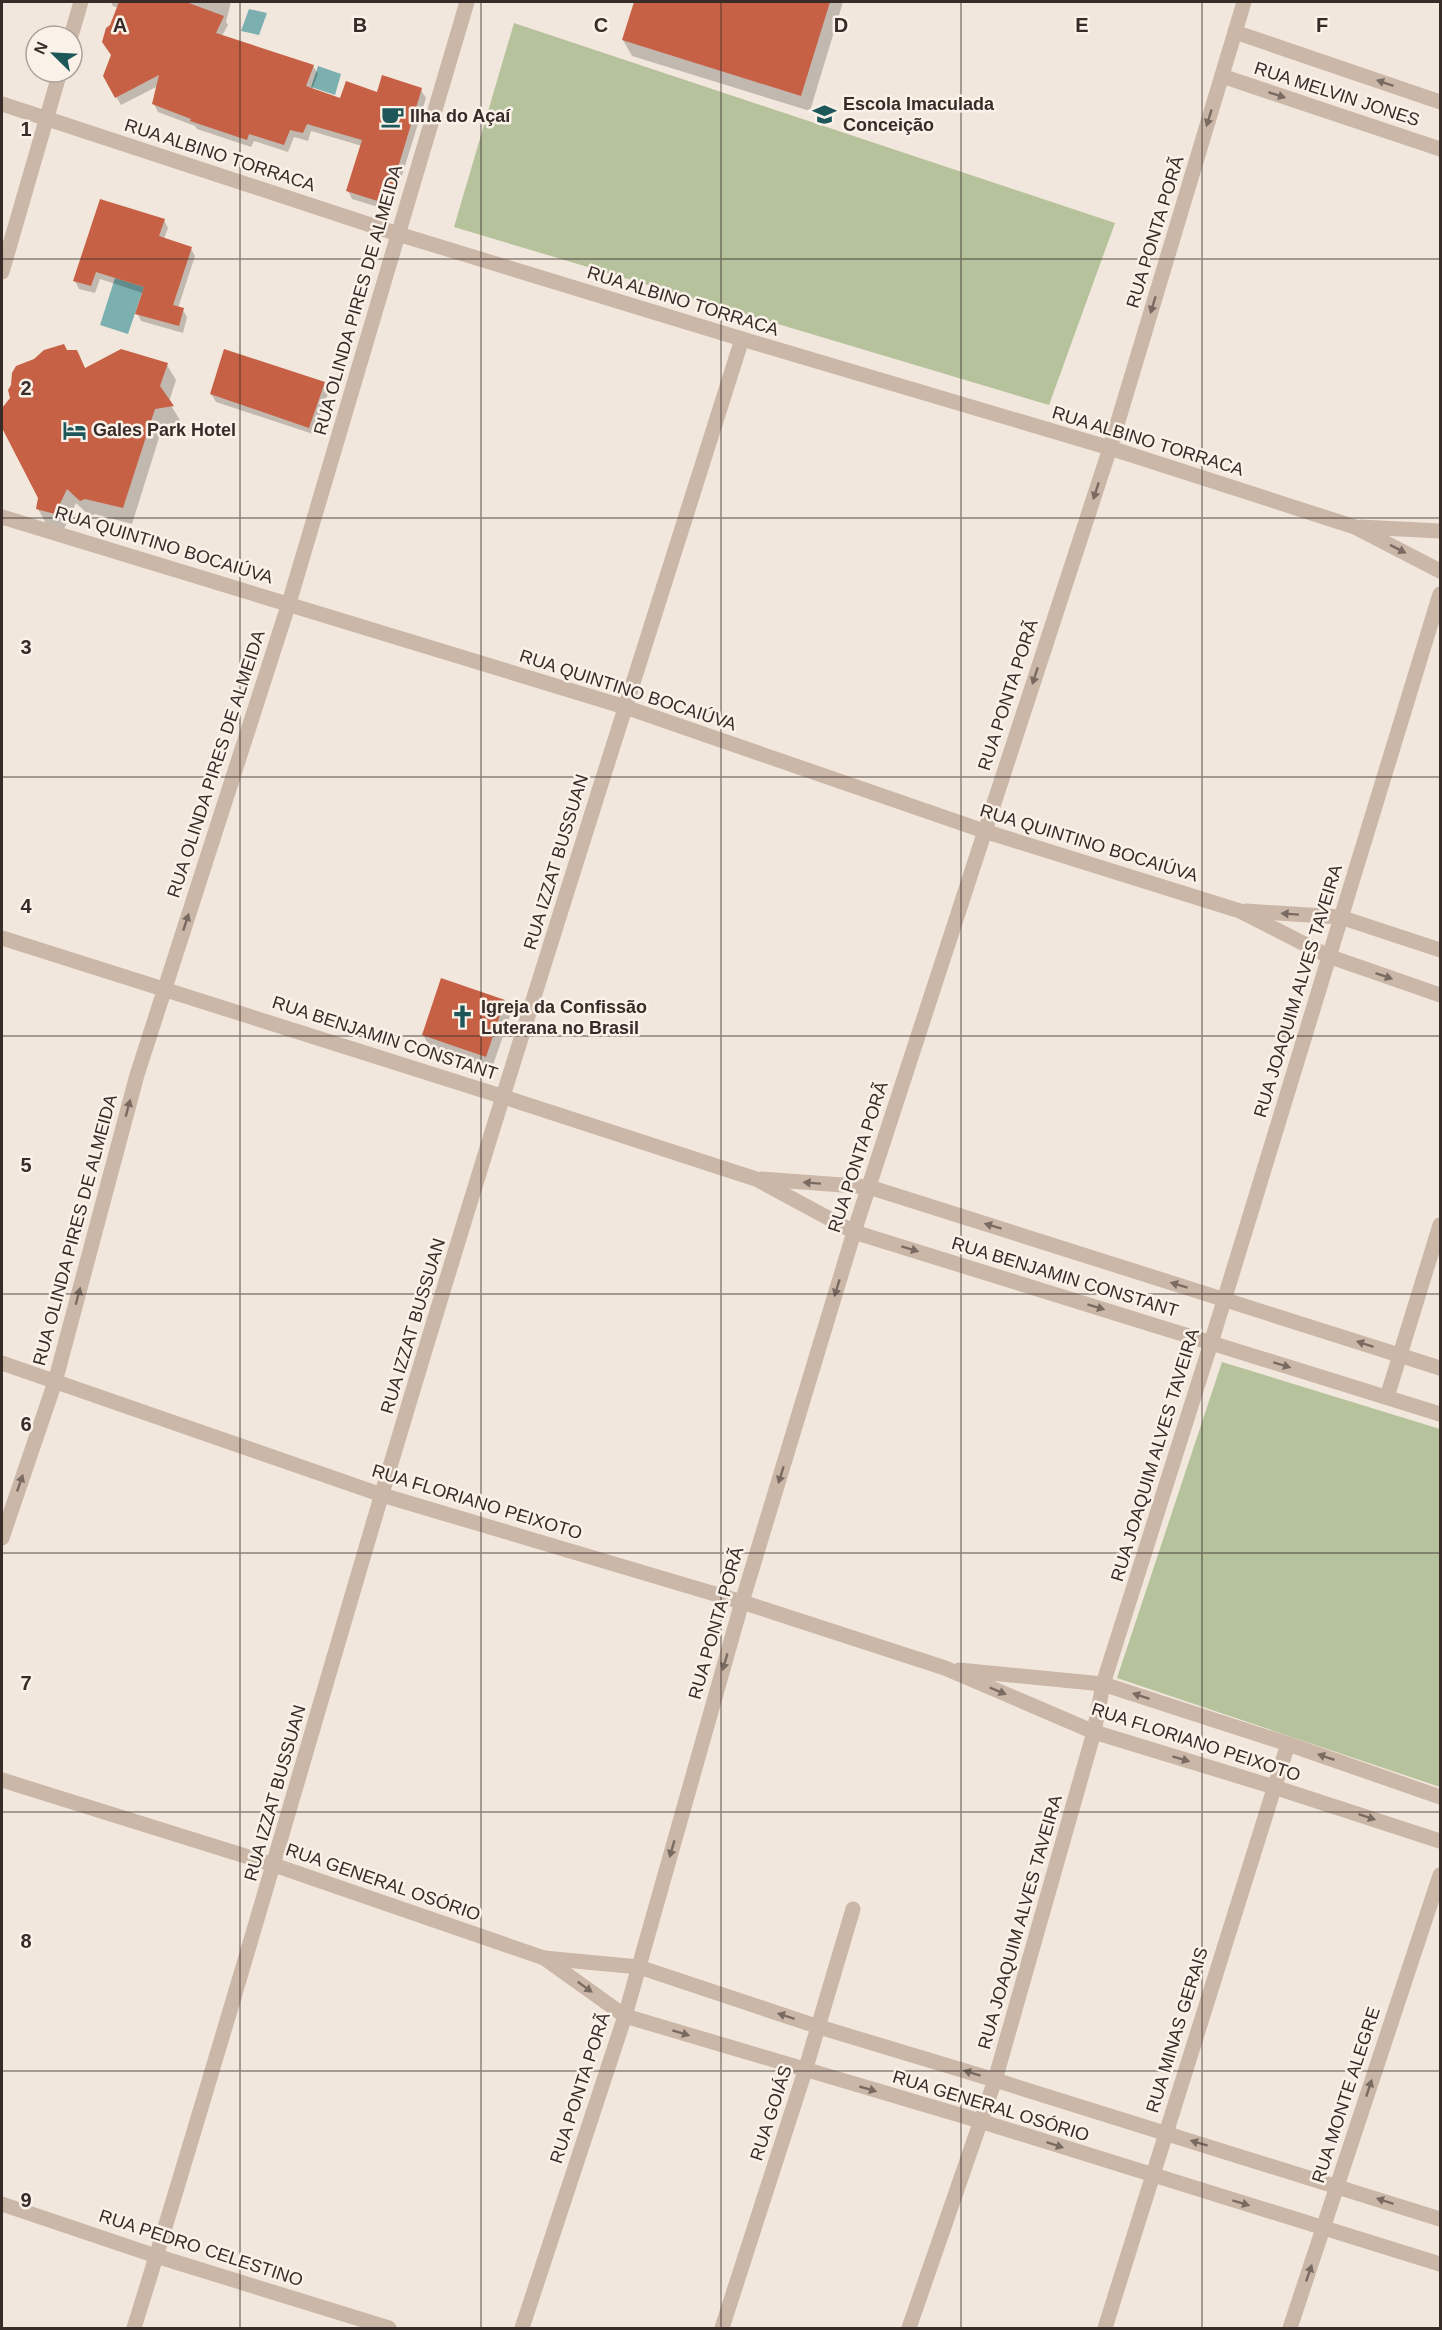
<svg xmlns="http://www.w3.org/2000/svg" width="1442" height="2330" font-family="Arial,sans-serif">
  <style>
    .green { fill: #b6c29c }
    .water { fill: #7bafb0 }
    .shadow { fill: #0003 }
    .building { fill: #c76145 }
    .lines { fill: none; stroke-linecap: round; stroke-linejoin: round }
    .minor { stroke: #cbb7a8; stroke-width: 15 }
    .tertiary { stroke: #cbb7a8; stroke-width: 15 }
    .oneway { fill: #7a6b62 }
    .grid { fill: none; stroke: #372c28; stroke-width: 1.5; stroke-opacity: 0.55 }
    .labels { text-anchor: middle; stroke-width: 5; stroke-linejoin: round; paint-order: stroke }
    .street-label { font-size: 18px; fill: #372c28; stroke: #faf1e9 }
    .poi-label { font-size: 18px; font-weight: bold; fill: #372c28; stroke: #faf1e9; text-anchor: start }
    .grid-label { font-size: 20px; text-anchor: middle; font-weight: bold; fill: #372c28; stroke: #faf1e9; stroke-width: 5; stroke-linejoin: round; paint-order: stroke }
  </style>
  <rect width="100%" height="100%" fill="#f2e7dc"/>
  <g class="green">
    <polygon points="514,23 1115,223 1049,405 454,227"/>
    <polygon points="1222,1362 1440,1429 1440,1787 1117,1678"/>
  </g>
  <g class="water">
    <polygon points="249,9 267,13 259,35 241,31"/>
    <polygon points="318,66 341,74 335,95 311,87"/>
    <polygon points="115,278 144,287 128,334 100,325"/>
  </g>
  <g class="shadow">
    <polygon points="111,2 231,2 226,22 228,25 222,36 313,66 318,74 312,89 341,99 421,90 426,98 391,211 352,199 348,191 362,146 311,131 308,141 294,137 288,152 254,141 251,147 197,129 195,126 158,112 154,104 158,86 121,105 104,76 112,55 111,26 118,8 113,6"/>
    <polygon points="635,2 843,2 810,111 632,56 623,40"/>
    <polygon points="164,220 168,228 164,239 191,249 195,256 178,308 183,310 187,317 183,333 141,321 137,313 143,293 100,279 95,293 79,289 75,281"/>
    <polygon points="66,351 76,351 86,370 167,365 176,380 169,402 181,422 163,425 132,524 95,514 90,516 76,503 64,529 47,525 38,509 40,497 2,425 3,409"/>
    <polygon points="324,383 329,391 313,434 216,402 211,394"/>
    <polygon points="504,1001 511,1013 492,1068 430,1047 423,1035"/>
  </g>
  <g class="building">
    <polygon points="119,2 186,2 224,16 216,33 314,65 306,86 340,98 346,81 377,92 382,75 422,88 387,204 346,191 362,140 307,124 303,133 290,130 284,145 249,134 247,140 190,121 191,119 152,104 159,75 115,98 103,76 111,55 102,42 106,28 110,25"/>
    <polygon points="634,2 830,2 801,96 622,40"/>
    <polygon points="100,199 165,219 159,236 192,247 173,305 184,308 179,326 135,314 144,287 96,272 91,286 73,281"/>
    <polygon points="64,344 67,350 77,350 85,368 121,349 168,363 160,386 174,406 155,409 123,508 85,499 80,501 67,489 55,514 36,509 38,498 2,428 2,408 10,398 8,390 11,385 12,373 16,366 34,359 44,350"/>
    <polygon points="224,349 325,382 309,428 210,394"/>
    <polygon points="441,978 505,1000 486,1057 422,1035"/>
  </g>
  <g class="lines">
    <g class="minor">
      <polyline points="1235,32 1440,102"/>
      <polyline points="71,36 81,2"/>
      <polyline points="1222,76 1440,149"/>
      <polyline points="2,104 398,234 742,339 1110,448 1355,527 1440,571"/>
      <polyline points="2,272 60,72"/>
      <polyline points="2,517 625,707 984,831 1240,911 1328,956 1440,995"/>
      <polyline points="1361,527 1440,531"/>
      <polyline points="1246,911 1340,917 1440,950"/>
      <polyline points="2,938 504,1097 756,1179 854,1232 1440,1414"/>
      <polyline points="761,1179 869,1187 1440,1368"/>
      <polyline points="2,1363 382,1495 742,1602 945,1668 1094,1732 1274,1787 1440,1841"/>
      <polyline points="1387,1397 1440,1225"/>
      <polyline points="2,1538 55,1382 137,1075 289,603 467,2"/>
      <polyline points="959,1670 1103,1684 1288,1744 1440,1797"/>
      <polyline points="2,1780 274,1865 544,1958 639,1967 816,2026 995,2080 1440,2219"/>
      <polyline points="544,1958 625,2016 980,2121 1440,2264"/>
      <polyline points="2,2204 156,2256 389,2328"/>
      <path d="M134,2328C220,2052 299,1774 381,1497C496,1110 620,725 742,339"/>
      <polyline points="722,2328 805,2071 853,1909"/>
      <polyline points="909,2328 995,2080 1094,1732 1103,1684 1211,1343 1440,594"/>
      <polyline points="1105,2328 1288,1744"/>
    </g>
    <g class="tertiary">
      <polyline points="522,2328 625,2016 742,1602 854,1232 1110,448 1244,2"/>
      <polyline points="1290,2328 1440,1875"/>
    </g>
  </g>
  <defs><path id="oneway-solid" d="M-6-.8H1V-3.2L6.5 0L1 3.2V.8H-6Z" transform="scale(1.5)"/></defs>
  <g class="oneway">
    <use href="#oneway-solid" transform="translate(1385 83) rotate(-161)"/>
    <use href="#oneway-solid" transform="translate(1277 95) rotate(18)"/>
    <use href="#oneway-solid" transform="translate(1209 118) rotate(107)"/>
    <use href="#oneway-solid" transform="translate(1153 305) rotate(107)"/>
    <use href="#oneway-solid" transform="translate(1096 491) rotate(108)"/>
    <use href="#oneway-solid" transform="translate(1398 549) rotate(27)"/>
    <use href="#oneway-solid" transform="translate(1035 676) rotate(108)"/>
    <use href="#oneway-solid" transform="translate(1290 914) rotate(-176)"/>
    <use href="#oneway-solid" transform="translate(186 922) rotate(-72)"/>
    <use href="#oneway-solid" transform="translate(1384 976) rotate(19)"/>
    <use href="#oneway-solid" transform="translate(128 1108) rotate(-75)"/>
    <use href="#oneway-solid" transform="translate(812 1183) rotate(-176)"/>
    <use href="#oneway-solid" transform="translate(993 1226) rotate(-163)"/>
    <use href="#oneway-solid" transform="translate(910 1249) rotate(17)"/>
    <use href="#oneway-solid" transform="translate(1179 1285) rotate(-163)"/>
    <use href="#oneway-solid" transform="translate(837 1288) rotate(107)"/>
    <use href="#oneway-solid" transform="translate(78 1296) rotate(-75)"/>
    <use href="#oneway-solid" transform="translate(1096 1307) rotate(17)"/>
    <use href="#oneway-solid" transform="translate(1365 1344) rotate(-162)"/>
    <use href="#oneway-solid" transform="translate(1282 1365) rotate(17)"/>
    <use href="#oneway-solid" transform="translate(781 1475) rotate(107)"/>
    <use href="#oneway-solid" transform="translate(20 1483) rotate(-71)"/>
    <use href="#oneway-solid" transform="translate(725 1662) rotate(106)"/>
    <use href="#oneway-solid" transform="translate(998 1691) rotate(23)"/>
    <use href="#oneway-solid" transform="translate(1141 1696) rotate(-162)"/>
    <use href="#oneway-solid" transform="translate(1326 1757) rotate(-161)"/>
    <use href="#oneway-solid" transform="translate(1181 1759) rotate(17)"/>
    <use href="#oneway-solid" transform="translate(1367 1817) rotate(18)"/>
    <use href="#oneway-solid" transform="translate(672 1849) rotate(106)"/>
    <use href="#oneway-solid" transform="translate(585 1987) rotate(36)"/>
    <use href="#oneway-solid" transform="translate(786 2016) rotate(-162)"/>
    <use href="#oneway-solid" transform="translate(681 2033) rotate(17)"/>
    <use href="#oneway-solid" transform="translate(972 2073) rotate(-163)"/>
    <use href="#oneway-solid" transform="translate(1369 2088) rotate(-72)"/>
    <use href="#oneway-solid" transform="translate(868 2089) rotate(16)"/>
    <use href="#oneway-solid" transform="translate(1199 2143) rotate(-163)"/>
    <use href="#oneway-solid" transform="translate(1055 2145) rotate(18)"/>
    <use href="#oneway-solid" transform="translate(1385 2201) rotate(-162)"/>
    <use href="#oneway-solid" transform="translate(1241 2203) rotate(17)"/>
    <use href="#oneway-solid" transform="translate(1309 2273) rotate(-71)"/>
  </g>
  <path class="grid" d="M240,2V2328M481,2V2328M721,2V2328M961,2V2328M1202,2V2328M2,259H1440M2,518H1440M2,777H1440M2,1036H1440M2,1294H1440M2,1553H1440M2,1812H1440M2,2071H1440"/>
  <defs>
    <symbol id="school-bare" viewBox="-9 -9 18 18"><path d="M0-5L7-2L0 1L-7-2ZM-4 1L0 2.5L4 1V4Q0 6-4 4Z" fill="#1d5759" stroke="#faf1e9" stroke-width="2.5" paint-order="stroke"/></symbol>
    <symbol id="cafe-bare" viewBox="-9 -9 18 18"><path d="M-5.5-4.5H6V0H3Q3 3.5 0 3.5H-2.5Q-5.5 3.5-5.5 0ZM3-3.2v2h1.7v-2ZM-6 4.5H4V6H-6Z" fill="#1d5759" stroke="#faf1e9" stroke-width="2.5" paint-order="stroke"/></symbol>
    <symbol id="hotel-bare" viewBox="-9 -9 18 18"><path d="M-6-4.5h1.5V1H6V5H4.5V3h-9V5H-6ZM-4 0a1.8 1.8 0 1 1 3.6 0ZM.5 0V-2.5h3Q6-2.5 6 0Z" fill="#1d5759" stroke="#faf1e9" stroke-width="2.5" paint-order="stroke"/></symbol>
    <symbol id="church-bare" viewBox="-9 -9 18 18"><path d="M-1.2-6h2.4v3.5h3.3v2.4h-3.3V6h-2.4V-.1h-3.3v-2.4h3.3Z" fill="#1d5759" stroke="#faf1e9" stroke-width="2.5" paint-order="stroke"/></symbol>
  </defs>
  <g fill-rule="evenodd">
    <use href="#school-bare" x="808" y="98" width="33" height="33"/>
    <use href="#cafe-bare" x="376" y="100" width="33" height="33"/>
    <use href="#hotel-bare" x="58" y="414" width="33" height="33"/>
    <use href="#church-bare" x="446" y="1000" width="33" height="33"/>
  </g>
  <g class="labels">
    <g class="street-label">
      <text transform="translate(1337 94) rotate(18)" y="6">RUA MELVIN JONES</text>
      <text transform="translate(220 155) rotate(18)" y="6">RUA ALBINO TORRACA</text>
      <text transform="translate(1155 232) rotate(-73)" y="6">RUA PONTA PORÃ</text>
      <text transform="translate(358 300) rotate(-74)" y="6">RUA OLINDA PIRES DE ALMEIDA</text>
      <text transform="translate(683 301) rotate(17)" y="6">RUA ALBINO TORRACA</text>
      <text transform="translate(1148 441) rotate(17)" y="6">RUA ALBINO TORRACA</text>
      <text transform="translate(164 545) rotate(17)" y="6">RUA QUINTINO BOCAIÚVA</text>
      <text transform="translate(628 690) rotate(18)" y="6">RUA QUINTINO BOCAIÚVA</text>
      <text transform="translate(1008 695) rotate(-72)" y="6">RUA PONTA PORÃ</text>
      <text transform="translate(216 764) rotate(-72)" y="6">RUA OLINDA PIRES DE ALMEIDA</text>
      <text transform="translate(1089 843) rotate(17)" y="6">RUA QUINTINO BOCAIÚVA</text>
      <text transform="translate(556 862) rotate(-73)" y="6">RUA IZZAT BUSSUAN</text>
      <text transform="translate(1298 991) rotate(-73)" y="6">RUA JOAQUIM ALVES TAVEIRA</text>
      <text transform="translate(385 1038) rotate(18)" y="6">RUA BENJAMIN CONSTANT</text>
      <text transform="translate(858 1157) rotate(-72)" y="6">RUA PONTA PORÃ</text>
      <text transform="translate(75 1230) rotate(-75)" y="6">RUA OLINDA PIRES DE ALMEIDA</text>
      <text transform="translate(1065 1277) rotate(17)" y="6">RUA BENJAMIN CONSTANT</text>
      <text transform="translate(413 1326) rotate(-73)" y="6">RUA IZZAT BUSSUAN</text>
      <text transform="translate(1155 1455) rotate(-73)" y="6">RUA JOAQUIM ALVES TAVEIRA</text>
      <text transform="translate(477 1502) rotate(17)" y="6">RUA FLORIANO PEIXOTO</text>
      <text transform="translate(716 1623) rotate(-74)" y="6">RUA PONTA PORÃ</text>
      <text transform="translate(1196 1742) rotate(18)" y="6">RUA FLORIANO PEIXOTO</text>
      <text transform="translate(275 1793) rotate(-74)" y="6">RUA IZZAT BUSSUAN</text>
      <text transform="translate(383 1882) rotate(19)" y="6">RUA GENERAL OSÓRIO</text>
      <text transform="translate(1020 1922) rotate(-74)" y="6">RUA JOAQUIM ALVES TAVEIRA</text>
      <text transform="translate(1177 2030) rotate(-73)" y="6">RUA MINAS GERAIS</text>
      <text transform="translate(580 2088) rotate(-72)" y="6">RUA PONTA PORÃ</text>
      <text transform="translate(1346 2095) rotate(-72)" y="6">RUA MONTE ALEGRE</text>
      <text transform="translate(991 2106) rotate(17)" y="6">RUA GENERAL OSÓRIO</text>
      <text transform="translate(771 2113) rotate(-72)" y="6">RUA GOIÁS</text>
      <text transform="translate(201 2248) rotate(18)" y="6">RUA PEDRO CELESTINO</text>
    </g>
    <g class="poi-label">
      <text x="843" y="110">Escola Imaculada<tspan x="843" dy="21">Conceição</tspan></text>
      <text x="410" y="122">Ilha do Açaí</text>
      <text x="93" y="436">Gales Park Hotel</text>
      <text x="481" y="1013">Igreja da Confissão<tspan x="481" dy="21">Luterana no Brasil</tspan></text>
    </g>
  </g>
  <g class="grid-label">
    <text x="120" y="32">A</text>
    <text x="360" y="32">B</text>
    <text x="601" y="32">C</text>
    <text x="841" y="32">D</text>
    <text x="1082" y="32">E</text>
    <text x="1322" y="32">F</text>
    <text x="26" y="136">1</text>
    <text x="26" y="395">2</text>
    <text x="26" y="654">3</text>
    <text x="26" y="913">4</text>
    <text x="26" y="1172">5</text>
    <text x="26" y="1431">6</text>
    <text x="26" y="1690">7</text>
    <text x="26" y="1948">8</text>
    <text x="26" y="2207">9</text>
  </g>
  <rect width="1442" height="2330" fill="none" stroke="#372c28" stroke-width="6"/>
  <g transform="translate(54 54) rotate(294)"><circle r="28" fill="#faf1e9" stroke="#aca29c" stroke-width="1.5"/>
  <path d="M0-4.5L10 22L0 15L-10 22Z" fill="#1d5759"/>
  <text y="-9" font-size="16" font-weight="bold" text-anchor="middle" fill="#372c28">N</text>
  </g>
</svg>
